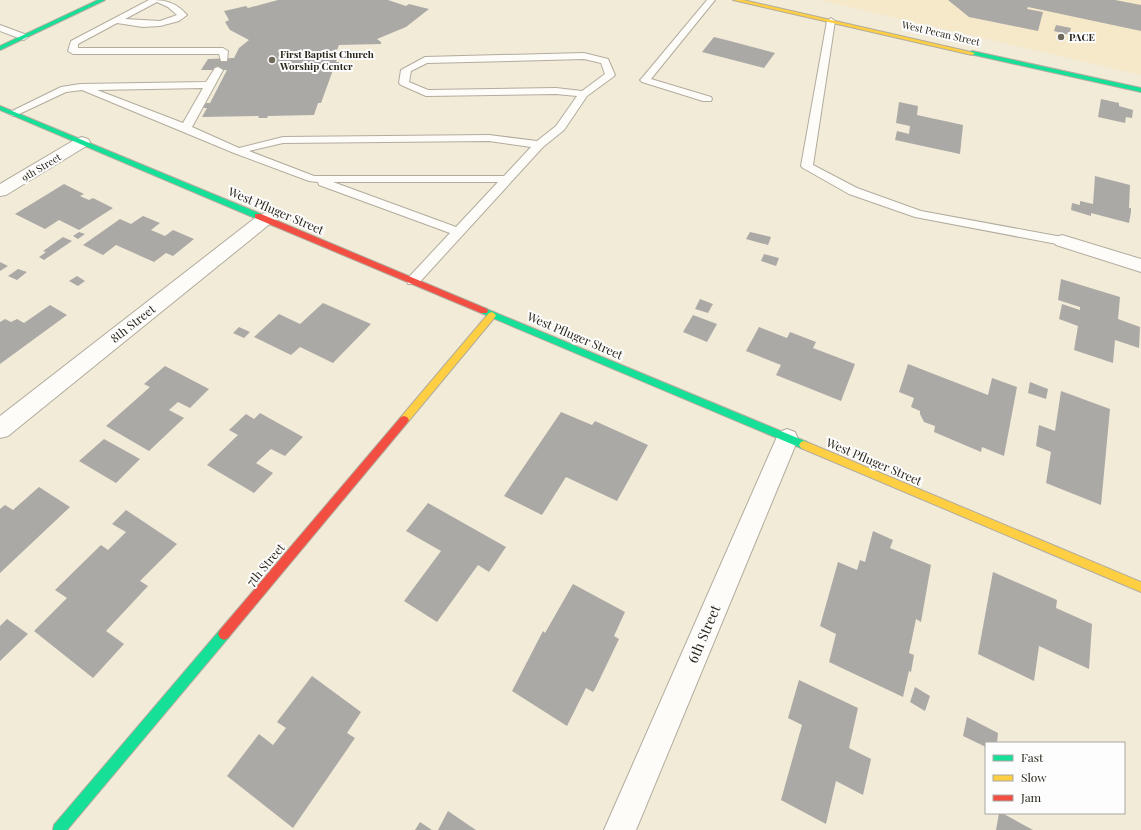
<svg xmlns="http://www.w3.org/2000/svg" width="1141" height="830" font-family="'Playfair Display',serif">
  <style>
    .built { fill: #f5e9ca }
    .building { fill: #aba9a6 }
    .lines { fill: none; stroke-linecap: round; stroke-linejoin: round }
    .lane-casing { stroke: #b2ac9e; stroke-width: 2 }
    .street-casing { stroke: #b2ac9e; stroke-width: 2 }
    .fast-casing { stroke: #b2ac9e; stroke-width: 2 }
    .slow-casing { stroke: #b2ac9e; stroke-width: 2 }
    .jam-casing { stroke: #b2ac9e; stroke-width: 2 }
    .lane { fill: #fdfcf9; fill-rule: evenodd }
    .street { fill: #fdfcf9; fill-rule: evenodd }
    .fast { fill: #16e098; fill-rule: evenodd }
    .slow { fill: #ffcf43; fill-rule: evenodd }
    .jam { fill: #f24e42; fill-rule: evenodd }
    .poi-dot { fill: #706a5c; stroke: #fdfdfd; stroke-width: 1.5 }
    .labels { text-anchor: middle; stroke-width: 4; stroke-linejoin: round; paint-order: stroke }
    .far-street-label { font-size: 10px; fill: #2a2519; stroke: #fdfdfd }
    .far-poi-label { font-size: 10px; font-weight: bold; fill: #2a2519; stroke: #fdfdfd; text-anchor: start }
    .street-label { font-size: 12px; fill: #2a2519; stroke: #fdfdfd }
    .near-street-label { font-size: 14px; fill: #2a2519; stroke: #fdfdfd }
  </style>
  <rect width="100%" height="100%" fill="#f2ebd8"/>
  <polygon class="built" points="819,0 1141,0 1141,75"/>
  <g class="building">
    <polygon points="278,0 388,0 406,6 409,4 429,9 406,27 377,39 381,42 381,44 339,45 334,57 338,57 336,62 341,62 340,65 339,70 333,70 321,103 318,103 314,115 268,116 267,118 258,118 259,116 202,117 207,108 203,108 206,103 210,103 227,70 201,70 208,59 234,58 239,48 249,40 230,30 225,22 229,20 224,11 246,6 248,8"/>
    <polygon points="948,0 1115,0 1141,5 1141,31 1028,7 1027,9 1043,12 1038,31 969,17"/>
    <polygon points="1056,25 1071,28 1069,35 1054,31"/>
    <polygon points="714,37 730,41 775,53 764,68 702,52"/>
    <polygon points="1101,99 1119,103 1119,106 1133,110 1132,118 1126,117 1125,123 1098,117"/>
    <polygon points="899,102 918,106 917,115 963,125 960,154 895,140 897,131 909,134 910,126 896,123"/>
    <polygon points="1095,176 1130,185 1129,208 1131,208 1131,212 1129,223 1091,213 1091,216 1071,210 1072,203 1080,205 1080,201 1093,204"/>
    <polygon points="64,184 84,194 80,196 82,197 89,200 93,198 113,208 79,230 59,220 45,229 15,214"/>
    <polygon points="143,216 160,223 151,230 165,236 173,230 194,239 173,256 166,253 154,262 116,245 103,255 83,245 120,219 131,224"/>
    <polygon points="79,232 85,234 78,239 73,236"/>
    <polygon points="750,232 771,237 768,245 746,239"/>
    <polygon points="63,237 72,241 44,260 39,257 46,252 43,251"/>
    <polygon points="764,254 779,258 776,266 761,261"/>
    <polygon points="0,262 8,266 0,271"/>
    <polygon points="18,269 27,272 17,280 8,276"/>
    <polygon points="77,276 85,281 78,286 69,281"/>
    <polygon points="1061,279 1120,297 1118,319 1140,327 1139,348 1115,340 1113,363 1074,350 1078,326 1059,319 1062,304 1080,310 1080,307 1058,300"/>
    <polygon points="700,299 713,304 708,313 695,309"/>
    <polygon points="323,303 371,324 333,363 300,347 291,355 254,337 279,314 300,324"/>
    <polygon points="50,305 67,315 0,364 0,322 5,319 11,322 17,319 24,323"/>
    <polygon points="693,315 717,324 707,342 683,332"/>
    <polygon points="239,327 250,332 244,338 233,333"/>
    <polygon points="759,327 787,338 790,332 816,342 813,348 855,364 841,401 776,375 781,365 746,351"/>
    <polygon points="908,364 988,395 992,378 1017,387 1004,456 982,447 981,452 934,432 935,426 924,422 920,414 920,411 911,407 914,398 899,392"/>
    <polygon points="165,366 209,389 190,408 178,402 169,410 184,418 149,451 106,426 150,387 144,384"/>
    <polygon points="1030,382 1048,389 1046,399 1028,393"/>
    <polygon points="1061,391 1110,409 1101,505 1046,483 1051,452 1036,446 1039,425 1055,431"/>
    <polygon points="561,412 592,425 595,421 648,445 617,501 566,477 542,515 504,496"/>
    <polygon points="260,413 303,437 285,456 271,449 256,463 273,473 254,493 207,465 238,435 229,430 246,414 254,419"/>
    <polygon points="104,439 140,459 116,483 79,461"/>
    <polygon points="39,487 70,507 0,573 0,509 5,505 13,510"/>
    <polygon points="428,503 506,547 489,572 478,565 437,622 404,601 441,551 406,531"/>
    <polygon points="126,510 177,544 140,581 148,586 106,631 124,644 93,678 34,631 67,598 55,590 101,545 108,550 126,532 112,524"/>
    <polygon points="873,531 893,540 890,548 931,565 921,622 916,619 909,653 914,655 911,672 909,671 903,697 829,662 836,634 820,626 838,562 857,570 860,560 865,562"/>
    <polygon points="993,572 1057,600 1056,608 1092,624 1089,669 1039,646 1034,681 978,654"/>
    <polygon points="573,584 625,612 614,636 619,639 595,689 593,692 586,688 567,726 512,691 543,631 545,633"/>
    <polygon points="7,619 28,634 0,661 0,626"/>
    <polygon points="312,676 361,712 347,733 355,738 293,828 227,776 259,734 273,745 286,728 277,722"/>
    <polygon points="799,680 858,708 849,748 871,759 863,795 836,781 826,824 781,800 802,725 788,718"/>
    <polygon points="915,687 930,696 925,711 910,702"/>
    <polygon points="967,717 998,733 997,743 986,743 986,747 963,736"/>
    <polygon points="448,811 467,824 476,830 438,830"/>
    <polygon points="999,813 1002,813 1033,830 996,830"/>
    <polygon points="420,822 432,830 415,830"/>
  </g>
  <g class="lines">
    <defs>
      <g id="lane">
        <path d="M149,0C165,0 176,2 187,15L179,21L160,26L143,27L117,23L78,44V48H223L228,51L227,61H221L219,54H73L68,51L71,41ZM157,2L168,7L177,15L160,21L125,19Z"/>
        <polygon points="707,0 715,0 651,79 711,97 712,99 711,101 703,101 642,82 640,80 642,78"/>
        <polygon points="831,18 835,21 813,165 857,188 921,211 1062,237 1066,238 1068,241 1066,244 1062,245 915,217 849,194 803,168 801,166 827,21"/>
        <polygon points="0,25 27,35 28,37 24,40 0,31"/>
        <path d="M584,53L608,59L615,75L613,77L587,96L564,130L543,147L418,284H408L407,281L408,278L450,233L319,185L318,182L309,181L234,153L82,90L66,92L17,115L13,116L8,113L61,87L80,84L206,82L215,68L218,67L223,70L192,127L239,148L283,137L489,135L537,141L556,126L577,96L556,94L426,96L401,85L399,83L401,70L425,57ZM584,59L601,63L605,74L582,91L556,88L428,90L409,82L411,71L427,63ZM203,88L183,123L97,90ZM489,141L531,147L504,176H314L249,151L283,143ZM333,182H498L456,227Z"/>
      </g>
      <g id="street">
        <polygon points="82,137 88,139 90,142 88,145 6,195 0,196 0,184 76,139"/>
        <polygon points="265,213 271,215 274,219 271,223 8,436 0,438 0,416 259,215"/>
        <polygon points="1062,235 1141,259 1141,272 1056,245 1053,241 1056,237"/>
        <polygon points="787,429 795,432 798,439 636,830 604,830 776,439 779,432"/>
      </g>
      <g id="fast">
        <polygon points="98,0 105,0 0,50 0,46"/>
        <polygon points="972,51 1141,88 1141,92 970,54 969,53"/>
        <polygon points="0,106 261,214 262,216 261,218 255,218 0,110"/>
        <polygon points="484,308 807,442 809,445 807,448 804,449 801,448 481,313 480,311"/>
        <polygon points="224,628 228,630 230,634 228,638 67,830 53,830 54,825 220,630"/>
      </g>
      <g id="slow">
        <polygon points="733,0 743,0 975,53 972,55"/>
        <polygon points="492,312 496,315 495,317 407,423 401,423 399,420 401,417 489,313"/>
        <polygon points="804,441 1141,582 1141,592 801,448 799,445 801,442"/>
      </g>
      <g id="jam">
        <polygon points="255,214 261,214 487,309 488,311 487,313 481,313 255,218"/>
        <polygon points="404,416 407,417 409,420 407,423 228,638 224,640 220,638 218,634 220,630 401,417"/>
      </g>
    </defs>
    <use href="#lane" class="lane-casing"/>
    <use href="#street" class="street-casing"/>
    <use href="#fast" class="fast-casing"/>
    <use href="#slow" class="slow-casing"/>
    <use href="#jam" class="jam-casing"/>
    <use href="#lane" class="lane"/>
    <use href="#street" class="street"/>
    <use href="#fast" class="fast"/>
    <use href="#slow" class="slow"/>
    <use href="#jam" class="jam"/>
  </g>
  <g class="poi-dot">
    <circle cx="1061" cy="37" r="4"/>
    <circle cx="272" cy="60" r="4"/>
  </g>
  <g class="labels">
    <g class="far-street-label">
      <text transform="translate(941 33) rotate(13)" y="4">West Pecan Street</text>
      <text transform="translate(41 167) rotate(-31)" y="4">9th Street</text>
    </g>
    <g class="far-poi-label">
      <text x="1069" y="41">PACE</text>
      <text x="280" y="58">First Baptist Church<tspan x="280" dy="12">Worship Center</tspan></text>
    </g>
    <g class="street-label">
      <text transform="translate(276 211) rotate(23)" y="4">West Pfluger Street</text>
      <text transform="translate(133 324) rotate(-38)" y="4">8th Street</text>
      <text transform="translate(575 336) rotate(23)" y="4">West Pfluger Street</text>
      <text transform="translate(874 462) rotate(23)" y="4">West Pfluger Street</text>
      <text transform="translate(266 565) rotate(-50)" y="4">7th Street</text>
    </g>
    <g class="near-street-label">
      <text transform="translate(704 634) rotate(-67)" y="5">6th Street</text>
    </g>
  </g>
  <rect x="985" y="742" width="140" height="72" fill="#fdfdfd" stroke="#a9a7a2"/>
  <rect x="993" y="755" width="20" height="6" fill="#16e098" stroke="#a9a7a2"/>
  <text x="1021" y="762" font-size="12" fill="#2a2519">Fast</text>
  <rect x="993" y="775" width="20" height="6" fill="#ffcf43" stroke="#a9a7a2"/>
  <text x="1021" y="782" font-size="12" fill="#2a2519">Slow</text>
  <rect x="993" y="795" width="20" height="6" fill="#f24e42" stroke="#a9a7a2"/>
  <text x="1021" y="802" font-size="12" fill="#2a2519">Jam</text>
</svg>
